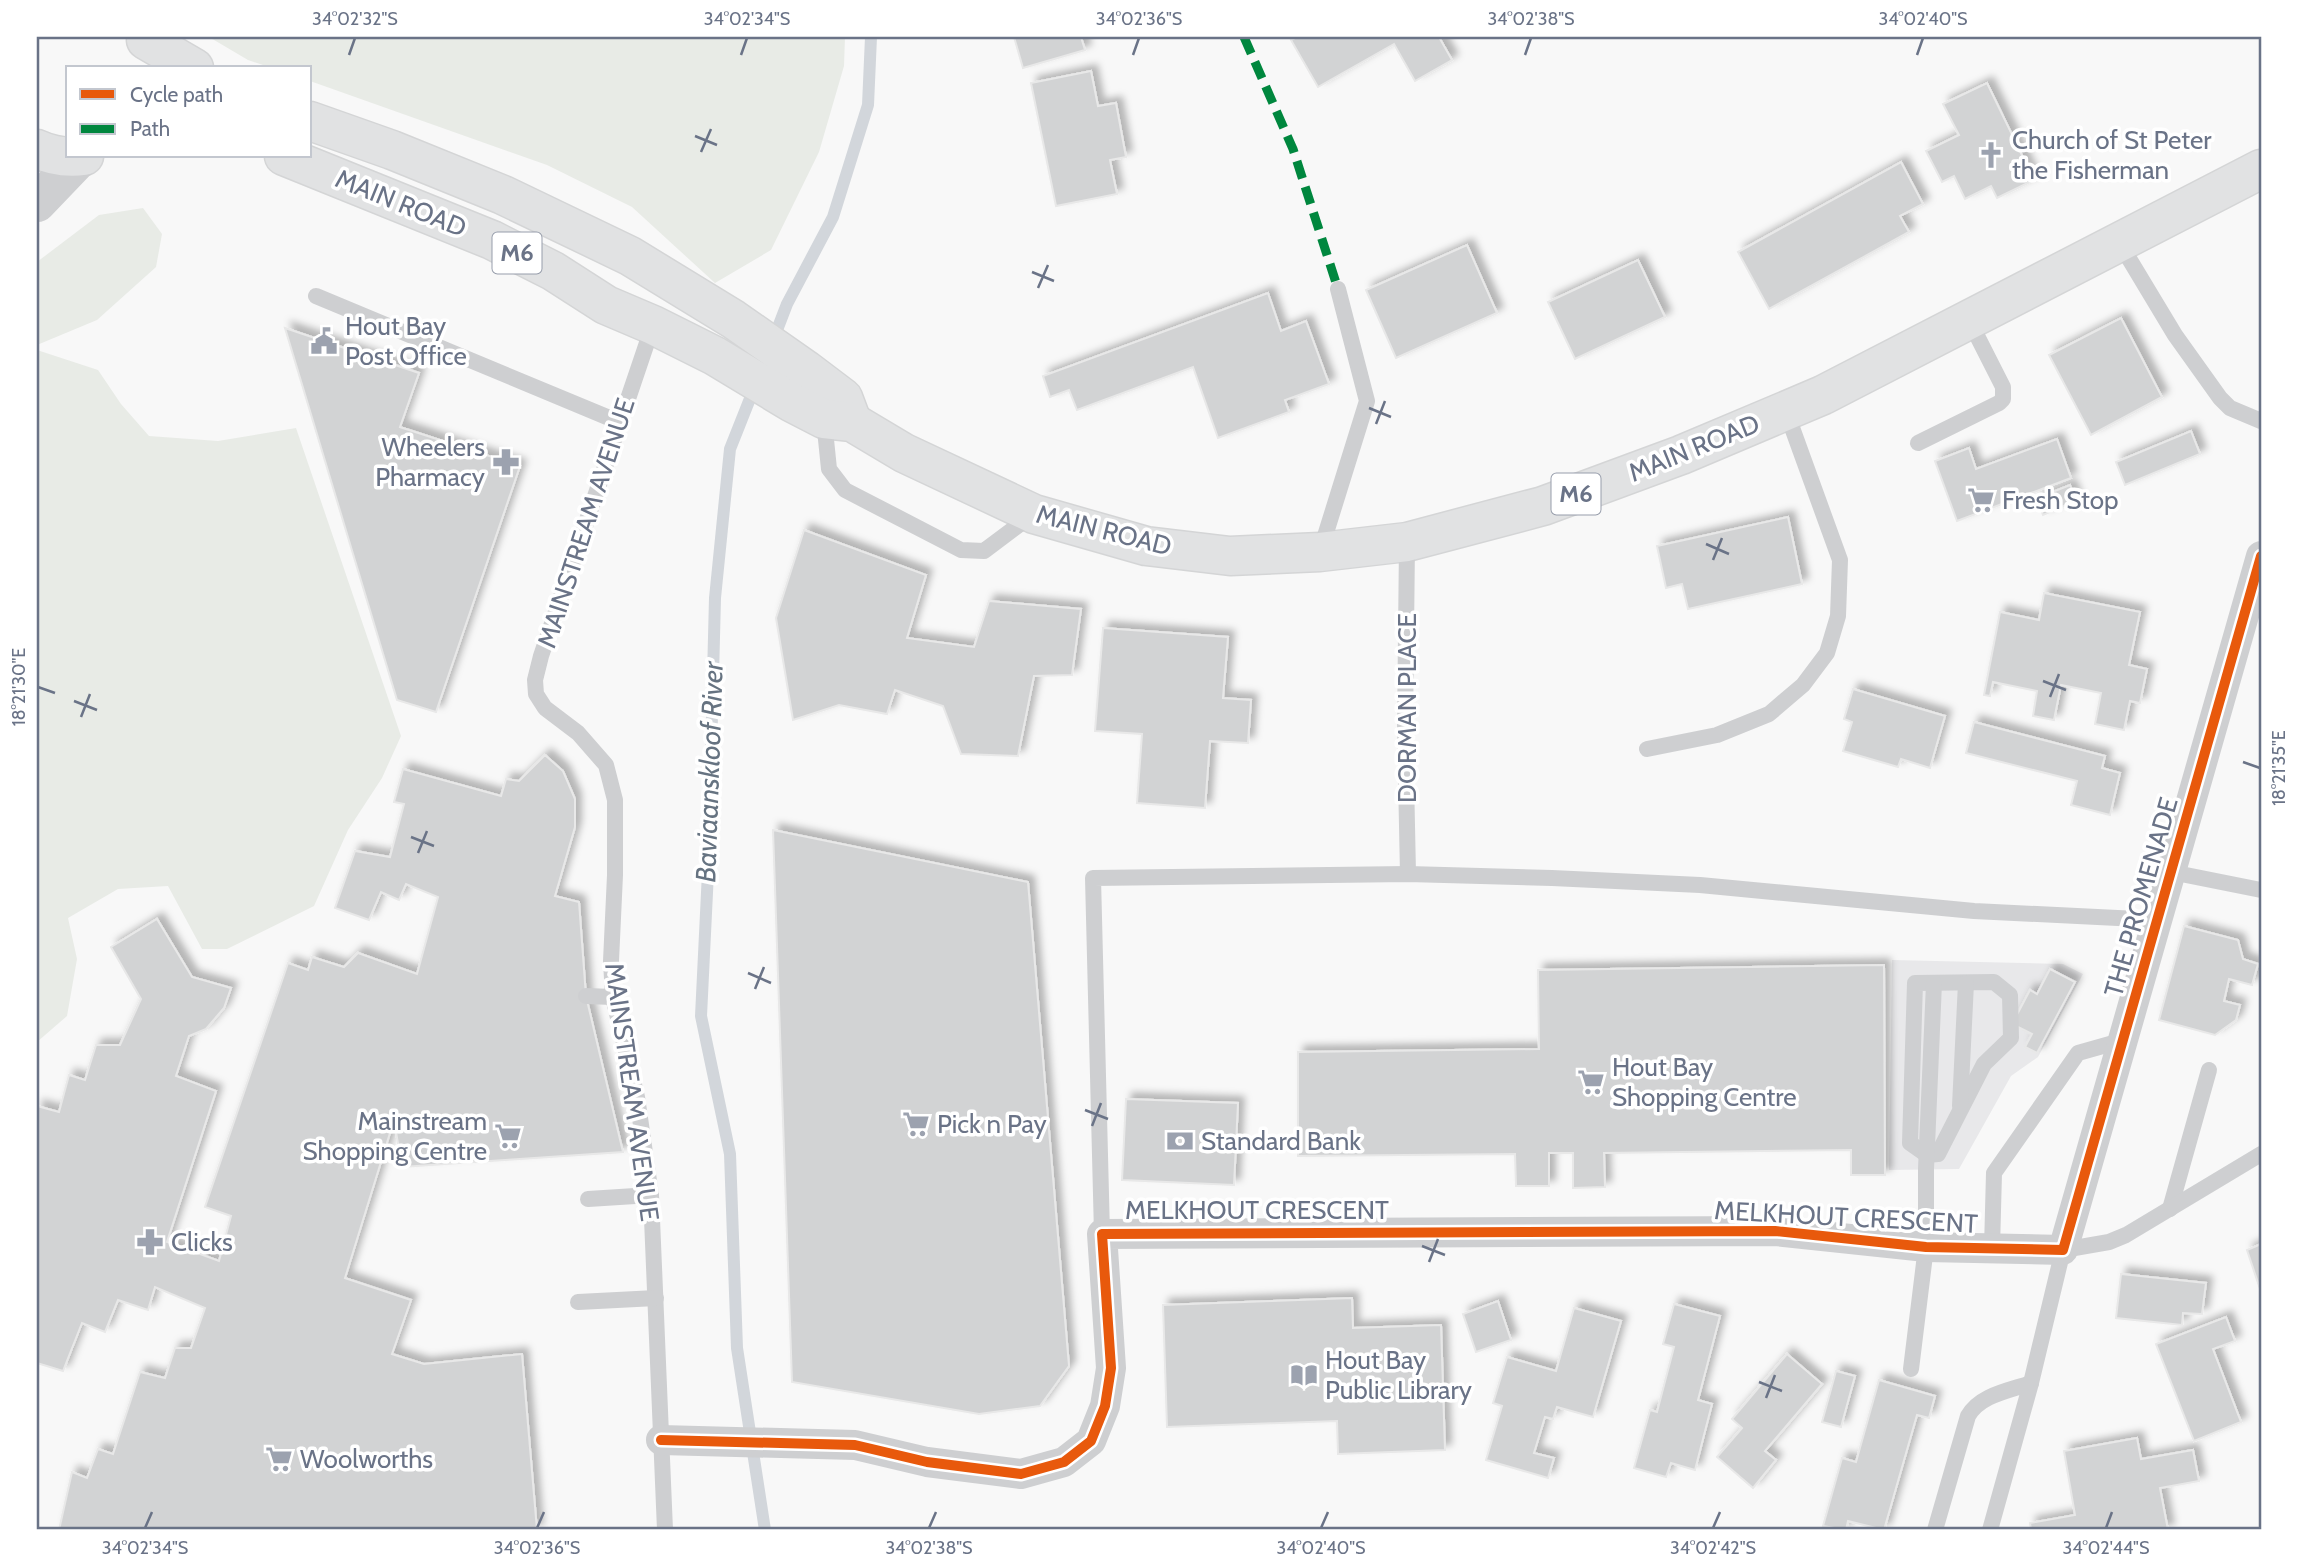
<svg xmlns="http://www.w3.org/2000/svg" width="2298" height="1567" font-family="Cabin,sans-serif">
  <style>
    .built { fill: #e8e8ea }
    .green { fill: #e8ebe6 }
    .lines { fill: none; stroke-linecap: round; stroke-linejoin: round }
    .stream { stroke: #d2d6db; stroke-width: 12 }
    .building { fill: #d2d3d4; stroke: #e8e8e8; stroke-width: 2; filter: url(#shadow) }
    .primary-casing { stroke: #d4d5d6; stroke-width: 41 }
    .service { stroke: #cecfd1; stroke-width: 16 }
    .minor { stroke: #cecfd1; stroke-width: 30 }
    .tertiary { stroke: #cecfd1; stroke-width: 38 }
    .primary { stroke: #e1e2e3; stroke-width: 38 }
    .quiet { stroke: #00873e; stroke-width: 9; stroke-dasharray: 18 9; stroke-linecap: butt }
    .cycleway-casing { stroke: #fff; stroke-width: 15 }
    .cycleway { stroke: #e8590c; stroke-width: 10 }
    .ticks { fill: none; stroke: #6a7387; stroke-width: 2.5 }
    .labels { text-anchor: middle; stroke-width: 7; stroke-linejoin: round; paint-order: stroke }
    .shield { fill: #fff; stroke: #979dab; stroke-width: 2 }
    .shield-label { font-size: 24px; font-weight: bold; fill: #6a7387 }
    .poi-label { font-size: 26px; fill: #6a7387; stroke: #fff; text-anchor: start }
    .street-label { font-size: 26px; fill: #6a7387; stroke: #fff }
    .water-label { font-size: 28px; font-style: italic; fill: #667381; stroke: #fff }
    .neatline { fill: none; stroke: #6a7387; stroke-width: 2.5 }
    .ticks-label { font-size: 18px; text-anchor: middle; fill: #6a7387 }
  </style>
  <defs>
    <filter id="shadow"><feDropShadow dx="6" dy="-6" stdDeviation="3.5" flood-color="#0004"/></filter>
  </defs>
  <rect width="100%" height="100%" fill="#f8f8f8"/>
  <polygon class="built" points="1892,960 2063,964 2083,974 2038,1057 2011,1076 1959,1169 1889,1170"/>
  <g class="green">
    <polygon points="209,37 845,37 844,66 819,152 771,250 715,283 632,207 547,165 310,81 310,68 272,68 248,60"/>
    <polygon points="143,208 162,234 156,267 97,320 37,345 37,262 99,215"/>
    <polygon points="37,350 98,370 121,404 149,436 218,441 296,428 401,736 382,778 348,830 314,906 227,949 202,949 168,886 118,889 68,918 77,959 67,1016 37,1042"/>
  </g>
  <g class="lines">
    <g class="stream">
      <polyline points="772,343 787,304 833,217 868,105 871,37"/>
      <polyline points="755,386 730,449 715,598 708,872 701,1016 730,1154 737,1348 765,1530"/>
    </g>
  </g>
  <g class="building">
    <polygon points="1014,37 1081,37 1085,50 1023,68"/>
    <polygon points="1297,37 1439,37 1452,60 1415,81 1394,44 1318,87 1291,40"/>
    <polygon points="1091,71 1098,106 1116,103 1126,157 1110,160 1117,194 1056,206 1031,83"/>
    <polygon points="1987,83 2034,180 1997,198 1991,186 1965,199 1954,176 1942,182 1926,151 1959,135 1943,104"/>
    <polygon points="1901,162 1923,204 1900,216 1909,232 1769,309 1738,252"/>
    <polygon points="1467,245 1497,313 1396,358 1366,290"/>
    <polygon points="1638,260 1665,317 1575,359 1548,302"/>
    <polygon points="1268,293 1281,331 1306,321 1329,384 1285,400 1289,412 1218,438 1193,367 1077,410 1069,390 1050,397 1043,376"/>
    <polygon points="2121,318 2162,397 2091,435 2049,355"/>
    <polygon points="285,328 419,373 400,427 520,466 436,712 397,700"/>
    <polygon points="2191,431 2200,454 2125,485 2116,462"/>
    <polygon points="2057,439 2071,478 1957,521 1935,461 1969,448 1976,469"/>
    <polygon points="2070,485 2076,501 2043,515 2037,498"/>
    <polygon points="1788,517 1802,584 1688,609 1682,584 1666,588 1657,546"/>
    <polygon points="804,530 926,575 907,638 974,647 989,601 1081,609 1072,675 1034,676 1018,756 961,754 943,706 895,690 887,714 839,705 793,720 776,618"/>
    <polygon points="2044,593 2140,612 2129,665 2147,669 2140,703 2130,701 2124,730 2095,724 2101,693 2061,685 2054,720 2033,716 2037,691 1993,682 1990,696 1984,695 2000,612 2039,620"/>
    <polygon points="1103,628 1228,637 1223,698 1251,700 1248,743 1210,741 1205,808 1137,803 1142,734 1095,731"/>
    <polygon points="1853,689 1945,716 1930,768 1901,759 1898,767 1843,751 1852,722 1844,719"/>
    <polygon points="1974,722 2105,756 2102,768 2120,773 2110,815 2071,805 2077,781 1966,753"/>
    <polygon points="545,755 563,771 575,799 575,827 555,896 579,902 586,996 623,1152 402,1167 394,1120 345,1278 411,1300 392,1354 424,1364 522,1354 537,1530 59,1530 72,1472 87,1478 98,1449 113,1454 140,1372 165,1378 175,1348 191,1348 205,1308 155,1287 148,1310 118,1300 105,1332 82,1323 63,1371 37,1363 37,1106 59,1112 69,1075 85,1080 96,1045 120,1045 141,999 111,947 157,919 192,977 231,988 224,1008 206,1029 189,1036 176,1076 216,1091 167,1242 219,1261 231,1216 205,1207 288,963 308,970 312,957 344,967 358,953 417,974 438,897 406,884 399,900 381,892 369,920 335,908 355,851 390,857 404,804 394,802 403,769 501,796 506,779 519,781"/>
    <polygon points="773,830 1028,882 1069,1366 1040,1406 979,1414 792,1382"/>
    <polygon points="2184,926 2238,940 2243,959 2258,964 2252,985 2229,979 2224,1001 2240,1005 2236,1020 2215,1035 2159,1020"/>
    <polygon points="1884,965 1885,1175 1851,1175 1851,1150 1604,1153 1605,1187 1573,1188 1573,1153 1549,1153 1549,1186 1516,1186 1515,1154 1298,1156 1298,1052 1539,1049 1538,970"/>
    <polygon points="2050,969 2075,982 2037,1053 2025,1047 2032,1034 2012,1024 2030,990 2037,994"/>
    <polygon points="1126,1099 1238,1103 1234,1185 1122,1180"/>
    <polygon points="2261,1244 2261,1292 2247,1250"/>
    <polygon points="2121,1274 2206,1283 2202,1314 2183,1313 2182,1325 2116,1318"/>
    <polygon points="1352,1298 1353,1328 1441,1325 1445,1450 1338,1454 1337,1421 1167,1427 1163,1305"/>
    <polygon points="1498,1301 1511,1340 1476,1352 1463,1314"/>
    <polygon points="1674,1304 1720,1316 1698,1400 1712,1404 1695,1470 1671,1463 1666,1477 1634,1468 1650,1410 1657,1412 1674,1347 1663,1344"/>
    <polygon points="1574,1308 1621,1321 1593,1417 1557,1407 1553,1419 1545,1417 1534,1453 1554,1458 1548,1478 1486,1460 1502,1406 1493,1403 1507,1357 1556,1371"/>
    <polygon points="2226,1317 2235,1341 2213,1349 2241,1422 2194,1441 2156,1344"/>
    <polygon points="1787,1354 1822,1384 1765,1451 1776,1460 1753,1488 1717,1457 1742,1428 1732,1419"/>
    <polygon points="1836,1371 1855,1376 1841,1427 1822,1422"/>
    <polygon points="1879,1380 1935,1396 1929,1418 1917,1415 1884,1530 1848,1521 1846,1530 1823,1526 1842,1458 1856,1462"/>
    <polygon points="2137,1438 2141,1459 2193,1450 2199,1481 2160,1488 2168,1530 2031,1530 2030,1523 2075,1515 2064,1451"/>
  </g>
  <g class="lines">
    <defs>
      <g id="primary">
        <polyline points="146,40 194,68"/>
        <polyline points="310,121 392,150 503,195 630,256 733,319 806,370 843,398 852,422"/>
        <path d="M37,149C52,156 68,158 84,156"/>
        <polyline points="284,156 492,240 553,271 606,305 653,325 715,356 791,402 824,419 852,422 904,453 1034,514 1146,546 1230,556 1320,552 1407,542 1543,506 1681,455 1823,395 2261,169"/>
      </g>
    </defs>
    <use href="#primary" class="primary-casing"/>
    <g class="service">
      <polyline points="2119,242 2175,335 2220,398 2230,408 2261,421"/>
      <polyline points="316,296 619,422"/>
      <polyline points="653,325 541,656 535,680 536,694 545,708 578,733 606,765 615,800 615,875 611,961 613,997 637,1097 651,1195 665,1530"/>
      <polyline points="824,420 829,469 845,490 961,550 984,551 1032,515"/>
      <polyline points="1918,443 1999,403 2003,399 2003,387 1969,320"/>
      <polyline points="1407,542 1405,729 1408,874"/>
      <polyline points="1320,552 1367,401 1338,289"/>
      <polyline points="1647,749 1717,735 1769,714 1803,685 1827,653 1838,616 1840,560 1786,411"/>
      <polyline points="2171,872 2261,890"/>
      <polygon points="1994,982 2010,995 2011,1038 1984,1064 1938,1154 1927,1155 1910,1143 1915,983"/>
      <polyline points="586,996 613,997"/>
      <polyline points="1960,1106 1966,983"/>
      <polyline points="588,1199 651,1195"/>
      <polyline points="2170,1209 2209,1070"/>
      <polyline points="1102,1234 1093,878 1408,874 1552,878 1700,885 1974,911 2158,920"/>
      <polyline points="1992,1248 1994,1173 2078,1053 2124,1040"/>
      <polyline points="578,1302 656,1298"/>
      <polyline points="1911,1369 1926,1247 1926,1169 1934,983"/>
      <path d="M1935,1530L1968,1416C1980,1395 2008,1391 2031,1383"/>
      <polyline points="1990,1530 2031,1383 2063,1250 2109,1242 2126,1235 2261,1154"/>
    </g>
    <polyline class="minor" points="661,1440 855,1445 927,1462 1021,1474 1064,1462 1091,1441 1105,1406 1111,1368 1102,1234 1775,1231 1926,1247 2063,1250 2261,556"/>
    <polyline class="tertiary" points="37,203 82,156"/>
    <use href="#primary" class="primary"/>
    <polyline class="quiet" points="1244,37 1293,149 1338,289"/>
    <defs>
      <polyline id="cycleway" points="661,1440 855,1445 927,1462 1021,1474 1064,1462 1091,1441 1105,1406 1111,1368 1102,1234 1775,1231 1926,1247 2063,1250 2261,556"/>
    </defs>
    <use href="#cycleway" class="cycleway-casing"/>
    <use href="#cycleway" class="cycleway"/>
  </g>
  <path class="ticks" d="M349,55L355,38M741,55L747,38M1133,55L1139,38M1525,55L1531,38M1917,55L1923,38M695,136L717,145M701,152L711,129M1032,272L1054,281M1038,288L1048,265M1369,408L1391,417M1376,424L1385,401M1706,544L1729,554M1713,560L1722,538M2043,681L2066,690M38,687L55,693M2050,697L2059,674M74,701L97,710M81,717L90,694M2243,762L2260,768M411,837L434,846M418,853L427,831M748,973L771,983M755,989L764,967M1085,1110L1108,1119M1092,1126L1101,1103M1422,1246L1445,1255M1429,1262L1438,1239M1759,1382L1782,1391M1766,1398L1775,1375M145,1528L152,1512M537,1528L544,1512M929,1528L936,1512M1321,1528L1328,1512M1713,1528L1720,1512M2106,1528L2112,1512"/>
  <defs>
    <symbol id="church-bare" viewBox="-9 -9 18 18"><path d="M-1.2-6h2.4v3.5h3.3v2.4h-3.3V6h-2.4V-.1h-3.3v-2.4h3.3Z" fill="#9ca2af" stroke="#fff" stroke-width="2.5" paint-order="stroke"/></symbol>
    <symbol id="civic-bare" viewBox="-9 -9 18 18"><path d="M-.6-6.5H3V-4.5H.6V-3L4-1V1h2V6H-6V1h2V-1L-.6-3ZM-1.2 2.5V6h2.4V2.5Z" fill="#9ca2af" stroke="#fff" stroke-width="2.5" paint-order="stroke"/></symbol>
    <symbol id="pharmacy-bare" viewBox="-9 -9 18 18"><path d="M-2-6h4v4h4v4h-4v4h-4v-4h-4v-4h4Z" fill="#9ca2af" stroke="#fff" stroke-width="2.5" paint-order="stroke"/></symbol>
    <symbol id="supermarket-bare" viewBox="-9 -9 18 18"><path d="M-6-5.5h2.5l.6 2H6L4.5 2H-2.5L-4.4-4H-6ZM-1.5 3.2a1.3 1.3 0 1 0 .1 0ZM3 3.2a1.3 1.3 0 1 0 .1 0Z" fill="#9ca2af" stroke="#fff" stroke-width="2.5" paint-order="stroke"/></symbol>
    <symbol id="bank-bare" viewBox="-9 -9 18 18"><path d="M-6-4H6V4H-6ZM0-2.3a2.3 2.3 0 1 0 0 4.6a2.3 2.3 0 1 0 0-4.6Z" fill="#9ca2af" stroke="#fff" stroke-width="2.5" paint-order="stroke"/></symbol>
    <symbol id="library-bare" viewBox="-9 -9 18 18"><path d="M-6-4Q-3-5.5-.7-3.5V5Q-3 3-6 4ZM6-4Q3-5.5 .7-3.5V5Q3 3 6 4Z" fill="#9ca2af" stroke="#fff" stroke-width="2.5" paint-order="stroke"/></symbol>
  </defs>
  <g fill-rule="evenodd">
    <use href="#church-bare" x="1972" y="136" width="38" height="38"/>
    <use href="#civic-bare" x="305" y="322" width="38" height="38"/>
    <use href="#pharmacy-bare" x="487" y="443" width="38" height="38"/>
    <use href="#supermarket-bare" x="1962" y="481" width="38" height="38"/>
    <use href="#supermarket-bare" x="1572" y="1063" width="38" height="38"/>
    <use href="#supermarket-bare" x="897" y="1105" width="38" height="38"/>
    <use href="#supermarket-bare" x="489" y="1117" width="38" height="38"/>
    <use href="#bank-bare" x="1161" y="1122" width="38" height="38"/>
    <use href="#pharmacy-bare" x="131" y="1223" width="38" height="38"/>
    <use href="#library-bare" x="1285" y="1356" width="38" height="38"/>
    <use href="#supermarket-bare" x="260" y="1440" width="38" height="38"/>
  </g>
  <g class="labels">
    <g class="shield">
      <rect x="492.5" y="232.5" width="49" height="41" rx="5"/>
      <rect x="1551.5" y="473.5" width="49" height="41" rx="5"/>
    </g>
    <g class="shield-label">
      <text x="517" y="261">M6</text>
      <text x="1576" y="502">M6</text>
    </g>
    <g class="poi-label">
      <text x="2012" y="149">Church of St Peter<tspan x="2012" dy="30">the Fisherman</tspan></text>
      <text x="345" y="335">Hout Bay<tspan x="345" dy="30">Post Office</tspan></text>
      <text x="485" y="456" text-anchor="end">Wheelers<tspan x="485" dy="30">Pharmacy</tspan></text>
      <text x="2002" y="509">Fresh Stop</text>
      <text x="1612" y="1076">Hout Bay<tspan x="1612" dy="30">Shopping Centre</tspan></text>
      <text x="487" y="1130" text-anchor="end">Mainstream<tspan x="487" dy="30">Shopping Centre</tspan></text>
      <text x="937" y="1133">Pick n Pay</text>
      <text x="1201" y="1150">Standard Bank</text>
      <text x="171" y="1251">Clicks</text>
      <text x="1325" y="1369">Hout Bay<tspan x="1325" dy="30">Public Library</tspan></text>
      <text x="300" y="1468">Woolworths</text>
    </g>
    <g class="street-label">
      <text transform="translate(401 203) rotate(22)" y="9">MAIN ROAD</text>
      <text transform="translate(1694 448) rotate(-22)" y="9">MAIN ROAD</text>
      <text transform="translate(586 523) rotate(-72)" y="9">MAINSTREAM AVENUE</text>
      <text transform="translate(1104 530) rotate(14)" y="9">MAIN ROAD</text>
      <text transform="translate(1407 708) rotate(-90)" y="9">DORMAN PLACE</text>
      <text transform="translate(2141 897) rotate(-74)" y="9">THE PROMENADE</text>
      <text transform="translate(632 1092) rotate(82)" y="9">MAINSTREAM AVENUE</text>
      <text x="1257" y="1219">MELKHOUT CRESCENT</text>
      <text transform="translate(1846 1217) rotate(3)" y="9">MELKHOUT CRESCENT</text>
    </g>
    <g class="water-label">
      <text transform="translate(709 772) rotate(-88)" y="10">Baviaanskloof River</text>
    </g>
  </g>
  <rect width="2298" height="1567" fill="none" stroke="#ffffff" stroke-width="77"/>
  <rect x="66" y="66" width="245" height="91" fill="#ffffff" stroke="#c3c7cf" stroke-width="2"/>
  <rect x="80" y="89" width="35" height="10" fill="#e8590c" stroke="#c3c7cf" stroke-width="2"/>
  <text x="130" y="102" font-size="21" fill="#6a7387">Cycle path</text>
  <rect x="80" y="124" width="35" height="10" fill="#00873e" stroke="#c3c7cf" stroke-width="2"/>
  <text x="130" y="136" font-size="21" fill="#6a7387">Path</text>
  <rect x="38" y="38" width="2222" height="1490" class="neatline"/>
  <g class="ticks-label">
    <text x="355" y="25">34°02'32"S</text>
    <text x="747" y="25">34°02'34"S</text>
    <text x="1139" y="25">34°02'36"S</text>
    <text x="1531" y="25">34°02'38"S</text>
    <text x="1923" y="25">34°02'40"S</text>
    <text transform="translate(19 687) rotate(-90)" y="6">18°21'30"E</text>
    <text transform="translate(2279 768) rotate(-90)" y="6">18°21'35"E</text>
    <text x="145" y="1554">34°02'34"S</text>
    <text x="537" y="1554">34°02'36"S</text>
    <text x="929" y="1554">34°02'38"S</text>
    <text x="1321" y="1554">34°02'40"S</text>
    <text x="1713" y="1554">34°02'42"S</text>
    <text x="2106" y="1554">34°02'44"S</text>
  </g>
</svg>
